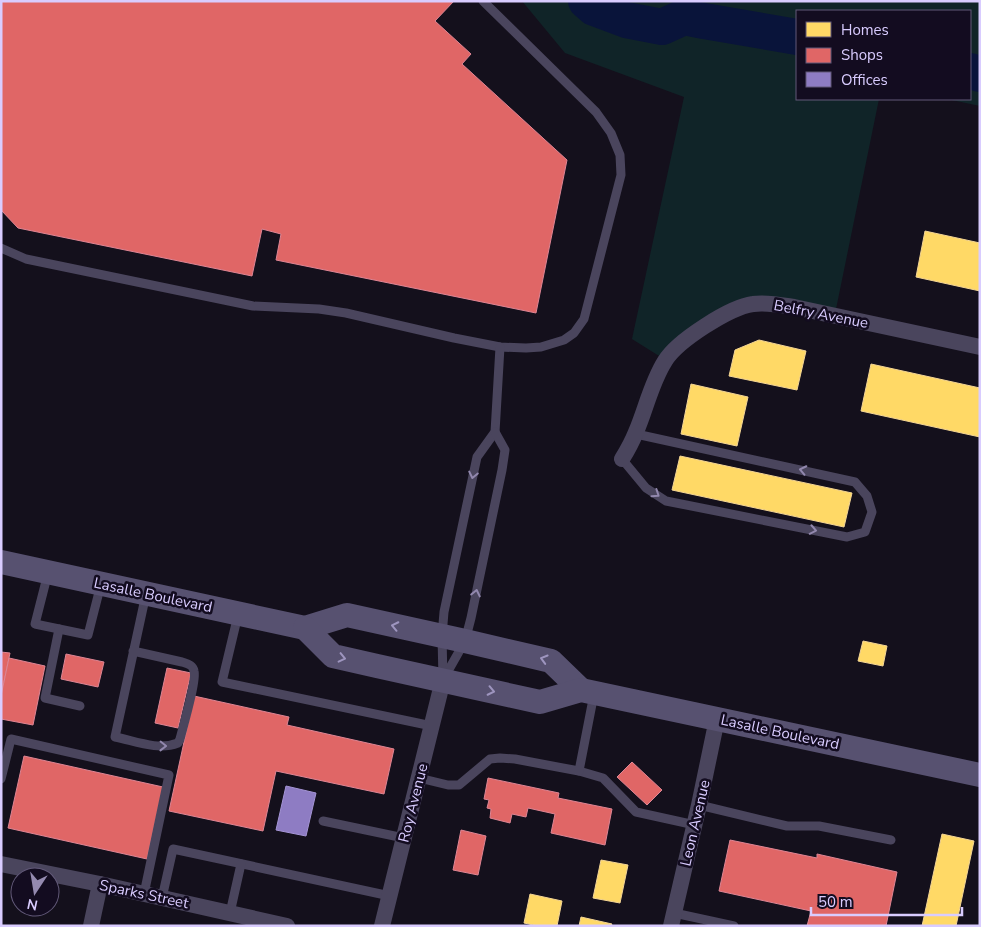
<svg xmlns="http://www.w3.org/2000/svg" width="981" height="927" font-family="'Nunito Sans',sans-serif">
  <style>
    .green { fill: #102428 }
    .homes { fill: #ffd966; stroke: #f4d594 }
    .shops { fill: #e06666; stroke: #de8594 }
    .offices { fill: #8e7cc3; stroke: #a494d5 }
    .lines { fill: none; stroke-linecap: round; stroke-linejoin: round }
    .river { stroke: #09143a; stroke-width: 36 }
    .lane { stroke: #4a455d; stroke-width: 9 }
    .street { stroke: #4a455d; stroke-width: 16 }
    .secondary { stroke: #575170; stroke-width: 24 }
    .oneway { stroke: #9288ae }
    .oneway2 { stroke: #9e95bf }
    .labels { text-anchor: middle; stroke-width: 5; stroke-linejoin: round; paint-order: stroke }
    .street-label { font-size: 15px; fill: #d9ccff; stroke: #130c20 }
  </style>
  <rect width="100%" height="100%" fill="#14101c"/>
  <polygon class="green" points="522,1 980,1 980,106 947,99 970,99 970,11 797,11 797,99 879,99 835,314 752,302 664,359 632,339 684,97 565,53"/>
  <g class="homes">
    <polygon points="925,231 980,243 980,291 916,277"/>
    <polygon points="759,340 806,351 797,390 729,376 735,350"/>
    <polygon points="871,364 980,388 980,437 861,411"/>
    <polygon points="691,384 748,397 737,446 681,434"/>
    <polygon points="680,456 852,493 844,527 672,490"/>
    <polygon points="863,641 887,646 883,666 858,661"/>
    <polygon points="942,834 974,841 956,926 922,926"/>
    <polygon points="601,860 628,865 620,903 593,898"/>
    <polygon points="530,894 562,901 557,926 538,926 524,923"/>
    <polygon points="581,917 612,924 611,926 579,926"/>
  </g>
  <g class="shops">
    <polygon points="1,1 454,1 435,21 471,54 462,64 567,160 536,313 276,260 281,234 262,229 252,276 18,228 1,210"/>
    <polygon points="1,652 10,653 1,696"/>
    <polygon points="66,654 104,662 98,687 61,679"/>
    <polygon points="9,658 45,666 33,725 1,719 1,696"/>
    <polygon points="167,668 191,673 178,728 155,723"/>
    <polygon points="194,696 289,717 287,725 394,749 384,794 276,771 263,831 169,811"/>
    <polygon points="24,756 163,787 147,859 8,828"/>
    <polygon points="632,762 662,790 647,805 617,777"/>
    <polygon points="488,778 559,793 558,798 612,809 605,845 551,833 555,814 528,808 526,817 512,814 510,823 490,818 491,809 487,808 489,800 484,799"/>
    <polygon points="461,830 486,836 478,875 453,870"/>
    <polygon points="730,840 817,858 817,854 897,872 886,926 807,926 811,911 719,891"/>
  </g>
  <polygon class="offices" points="286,786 316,793 306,836 276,830"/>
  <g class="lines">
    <g class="river">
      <polyline points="586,1 594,8 626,20 662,27 684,17 704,21 797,37"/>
      <polyline points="970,71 980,74"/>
    </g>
    <g class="lane">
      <polyline points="1,248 26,259 253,306 319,309 346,313 454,338 500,347 526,348 541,347 564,340 574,333 584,319 621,175 620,155 611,133 596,112 483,1"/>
      <polyline points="622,459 646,488 666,501 847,537 865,532 872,512 867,496 855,482 636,434"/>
      <polyline points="48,573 35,624 88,635 101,584"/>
      <polyline points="238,615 222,682 432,726"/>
      <polyline points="59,629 45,698 80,706"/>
      <path d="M133,651L182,662C188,664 193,665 194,671C197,679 183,727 180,739L178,743C158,751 135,741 115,737L146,594"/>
      <polyline points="443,680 442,636 444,612 477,457 495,432 500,347"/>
      <polyline points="443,680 465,641 471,618 502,470 505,450 495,432"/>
      <polyline points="579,771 603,778 636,812 695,825"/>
      <polyline points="419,778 448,785 459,785 490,759 500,758 515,759 579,771 594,694"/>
      <polyline points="1,779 11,739 169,775 144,894"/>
      <polyline points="699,805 787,826 819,826 891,840"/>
      <polyline points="323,821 404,838"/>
      <polyline points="162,898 173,849 390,896"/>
      <polyline points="230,913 241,864"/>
      <polyline points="674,913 734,926"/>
    </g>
    <g class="street">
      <path d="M622,459C627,451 632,442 636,432C646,409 651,383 665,361C677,341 730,307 753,304C766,302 781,305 794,307L980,347"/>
      <polyline points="1,864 100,884 287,926"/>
      <polyline points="91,926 100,884"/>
      <polyline points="382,926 443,680"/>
      <polyline points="671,926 699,805 717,719"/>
    </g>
    <g class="secondary">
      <polyline points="1,562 305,628 347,615 465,641 551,661 581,690"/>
      <polyline points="305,628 333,656 377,666 540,702 581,690 980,775"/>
    </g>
  </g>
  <defs><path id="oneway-chevron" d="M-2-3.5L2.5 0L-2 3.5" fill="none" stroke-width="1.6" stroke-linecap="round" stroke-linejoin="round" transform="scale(1.25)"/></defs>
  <g class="oneway">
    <use href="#oneway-chevron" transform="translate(803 470) rotate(-168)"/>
    <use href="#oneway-chevron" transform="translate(473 475) rotate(102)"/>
    <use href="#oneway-chevron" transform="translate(656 494) rotate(34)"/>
    <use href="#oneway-chevron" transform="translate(813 530) rotate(11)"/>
    <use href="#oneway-chevron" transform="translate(476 593) rotate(-78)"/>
    <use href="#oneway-chevron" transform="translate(163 746) rotate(1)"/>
  </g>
  <g class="oneway2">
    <use href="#oneway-chevron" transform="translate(395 626) rotate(-168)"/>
    <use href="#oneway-chevron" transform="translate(342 658) rotate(13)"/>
    <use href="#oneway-chevron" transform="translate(544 659) rotate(-164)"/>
    <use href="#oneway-chevron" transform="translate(491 691) rotate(12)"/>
  </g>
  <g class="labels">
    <g class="street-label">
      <text transform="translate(821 314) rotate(11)" y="5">Belfry Avenue</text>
      <text transform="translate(153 595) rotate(12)" y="5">Lasalle Boulevard</text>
      <text transform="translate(780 732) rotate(12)" y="5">Lasalle Boulevard</text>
      <text transform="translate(413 803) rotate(-76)" y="5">Roy Avenue</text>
      <text transform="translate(695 823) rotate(-77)" y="5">Leon Avenue</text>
      <text transform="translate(144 894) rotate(12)" y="5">Sparks Street</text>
    </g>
  </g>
  <rect width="981" height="927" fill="none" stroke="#d9ccff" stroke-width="5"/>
  <rect x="796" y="10" width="175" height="90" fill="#130c20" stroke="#625979"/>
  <rect x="806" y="22" width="25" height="15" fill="#ffd966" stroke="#625979"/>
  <text x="841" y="35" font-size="15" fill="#d9ccff">Homes</text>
  <rect x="806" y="48" width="25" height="15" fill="#e06666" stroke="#625979"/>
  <text x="841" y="60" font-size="15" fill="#d9ccff">Shops</text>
  <rect x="806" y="72" width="25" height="15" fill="#8e7cc3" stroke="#625979"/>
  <text x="841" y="85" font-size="15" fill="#d9ccff">Offices</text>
  <g transform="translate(35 892) rotate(192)"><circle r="24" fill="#130c20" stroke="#625979"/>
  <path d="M0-4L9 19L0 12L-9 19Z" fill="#948ab0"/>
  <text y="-8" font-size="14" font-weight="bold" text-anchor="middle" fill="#d9ccff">N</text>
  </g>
  <path d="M811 907v8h151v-8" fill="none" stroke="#d9ccff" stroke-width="2.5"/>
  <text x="818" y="907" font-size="15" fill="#d9ccff" stroke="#130c20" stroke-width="4" paint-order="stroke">50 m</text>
</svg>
